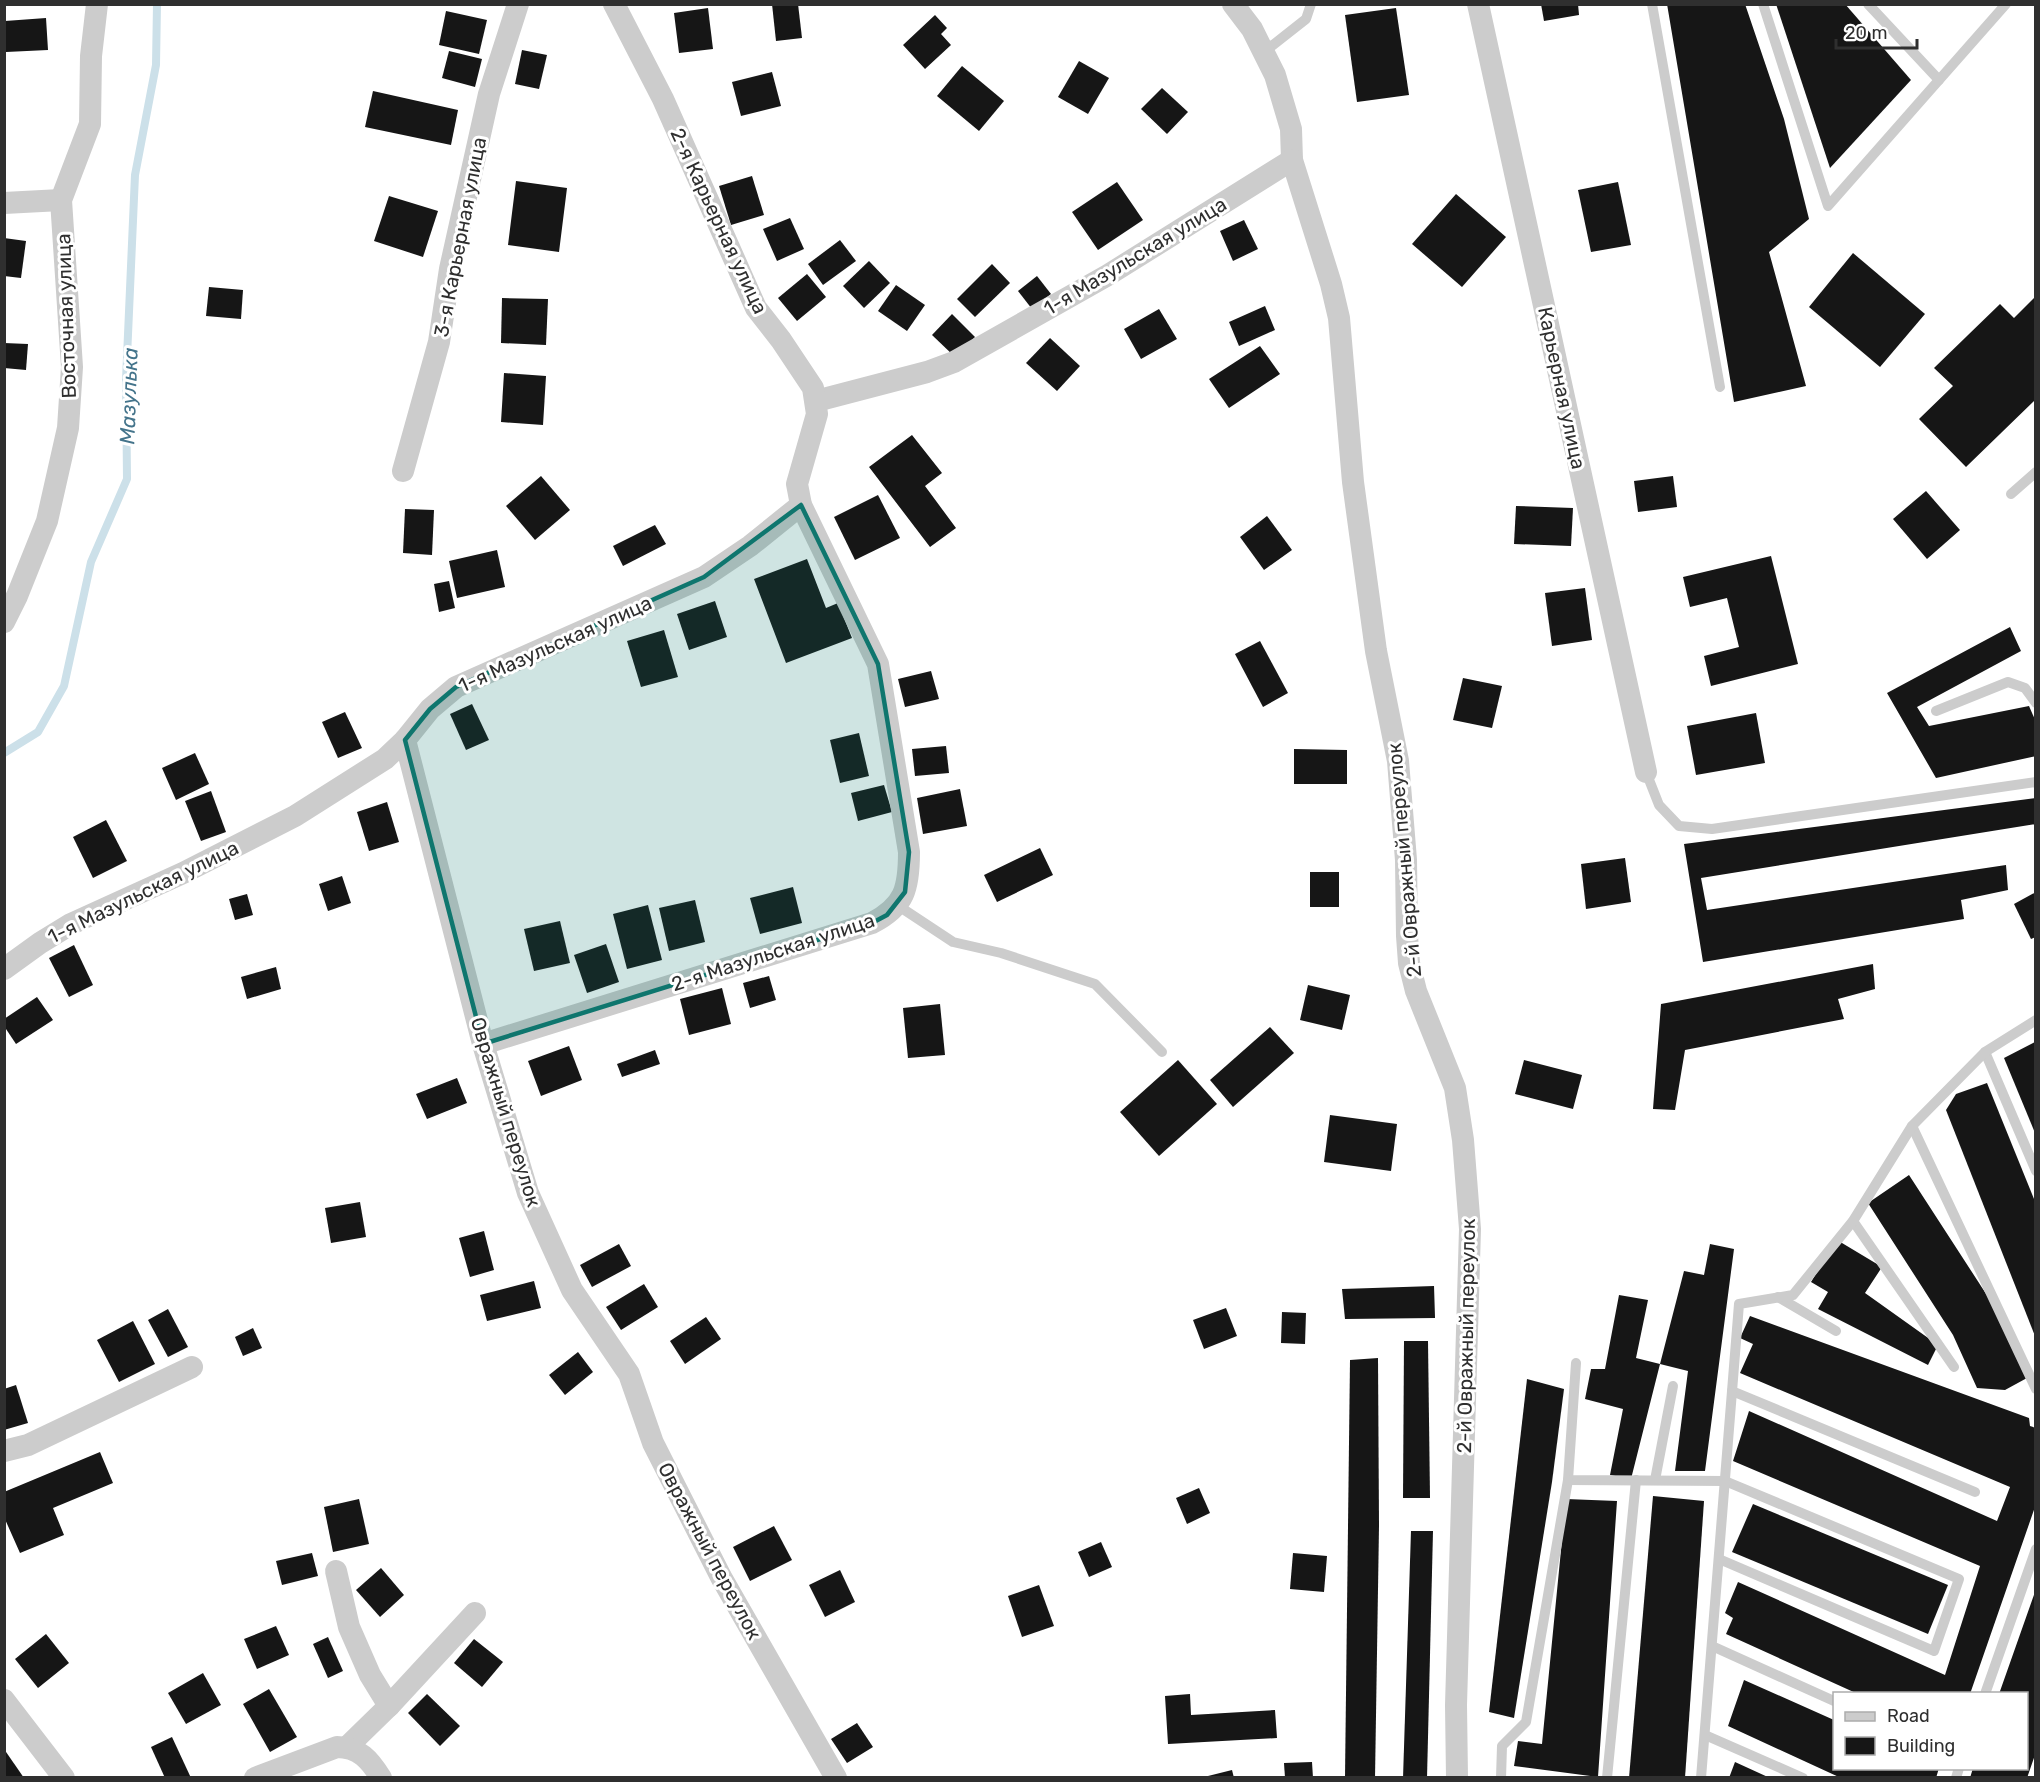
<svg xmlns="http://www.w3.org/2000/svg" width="2040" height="1782" font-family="Rubik,sans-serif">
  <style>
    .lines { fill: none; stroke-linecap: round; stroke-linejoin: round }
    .stream { stroke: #cce0e9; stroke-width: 8 }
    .building { fill: #161616 }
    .lane { stroke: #ccc; stroke-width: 10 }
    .street { stroke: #ccc; stroke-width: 22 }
    .marked { fill: #0f766e; fill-opacity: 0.2; stroke: #0f766e; stroke-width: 4.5; stroke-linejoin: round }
    .labels { text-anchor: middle; stroke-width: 6; stroke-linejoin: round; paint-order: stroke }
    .street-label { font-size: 20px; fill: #2f2f2f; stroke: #fff }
    .water-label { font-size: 21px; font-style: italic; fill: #44748b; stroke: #fff }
  </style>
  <rect width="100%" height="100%" fill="#fff"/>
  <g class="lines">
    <polyline class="stream" points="4,753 38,732 64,686 91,562 127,479 126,380 135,175 156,65 157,4"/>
  </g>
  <g class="building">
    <polygon points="772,4 798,4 802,38 776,41"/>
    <polygon points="1541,4 1578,4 1579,15 1544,21"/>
    <polygon points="1667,4 1745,4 1784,119 1809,219 1769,252 1806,386 1734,402"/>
    <polygon points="1776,4 1845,4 1911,80 1830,168"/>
    <polygon points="708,8 713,49 679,53 674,13"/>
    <polygon points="1396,8 1409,95 1357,102 1345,15"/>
    <polygon points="446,11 487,20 479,54 439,45"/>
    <polygon points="935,15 947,28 941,34 951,45 925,69 903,45"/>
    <polygon points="46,18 48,50 6,52 5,21"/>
    <polygon points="522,50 547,55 539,89 515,84"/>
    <polygon points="449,51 482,59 475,87 442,78"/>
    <polygon points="1079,61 1109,78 1088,114 1058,97"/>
    <polygon points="962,66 1004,101 979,131 937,96"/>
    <polygon points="772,72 781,106 741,116 732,82"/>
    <polygon points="1162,88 1188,112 1167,134 1141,109"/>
    <polygon points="373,91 458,110 451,145 365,127"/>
    <polygon points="752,176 764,215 731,225 719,186"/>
    <polygon points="516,181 567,188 559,252 508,245"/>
    <polygon points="1117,182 1143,220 1098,250 1072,212"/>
    <polygon points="1618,182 1631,245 1591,252 1578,190"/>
    <polygon points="1456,194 1506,237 1462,287 1412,244"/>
    <polygon points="389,196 438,211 423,257 374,241"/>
    <polygon points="790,218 804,249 777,261 763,229"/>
    <polygon points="1244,220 1258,249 1233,261 1220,231"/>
    <polygon points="4,238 26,241 21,278 4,276"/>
    <polygon points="840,240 856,261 823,285 808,264"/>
    <polygon points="1853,253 1925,314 1880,367 1809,307"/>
    <polygon points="869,261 890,283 864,308 843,286"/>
    <polygon points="992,264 1010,283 975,317 957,299"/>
    <polygon points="807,274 826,297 797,321 778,298"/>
    <polygon points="1037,276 1051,294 1032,309 1018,291"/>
    <polygon points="896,285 925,305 907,331 878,311"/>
    <polygon points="209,287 243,290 241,319 206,316"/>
    <polygon points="2036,296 2036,399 1966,467 1919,419 1953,386 1934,368 2000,304 2014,318"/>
    <polygon points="502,298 548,299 546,345 501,343"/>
    <polygon points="1265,306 1275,330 1239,346 1229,322"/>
    <polygon points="1159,309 1177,339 1141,359 1124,329"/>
    <polygon points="952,314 975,337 955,357 932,335"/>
    <polygon points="1050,338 1080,366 1057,391 1026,363"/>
    <polygon points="4,343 28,344 26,370 4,368"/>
    <polygon points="1260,346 1280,374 1229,408 1209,379"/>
    <polygon points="504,373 546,376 543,425 501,422"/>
    <polygon points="912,435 942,473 925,486 956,528 930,547 869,467"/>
    <polygon points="541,476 570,510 535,540 506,506"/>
    <polygon points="1673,476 1677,507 1638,512 1634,481"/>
    <polygon points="1926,491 1960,530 1927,559 1893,519"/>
    <polygon points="878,495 900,538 855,560 834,517"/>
    <polygon points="1516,506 1573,508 1571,546 1514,544"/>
    <polygon points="405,509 434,510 432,555 403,553"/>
    <polygon points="1267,516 1292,550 1264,570 1240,537"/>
    <polygon points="655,525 666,544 623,566 613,546"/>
    <polygon points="497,550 505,587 457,598 449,561"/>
    <polygon points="1771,556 1798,664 1711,686 1704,656 1739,647 1727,598 1690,607 1683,577"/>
    <polygon points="807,559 826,608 838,603 852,638 786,663 754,579"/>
    <polygon points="449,581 455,608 439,612 434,584"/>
    <polygon points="1585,588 1592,640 1552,646 1545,593"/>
    <polygon points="715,601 727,637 689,650 677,614"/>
    <polygon points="2010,627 2021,651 1917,707 1929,726 2029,706 2036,722 2036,756 1936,778 1887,693"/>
    <polygon points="664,630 678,677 641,687 627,641"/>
    <polygon points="1260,641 1288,693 1263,707 1235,654"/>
    <polygon points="931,671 939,699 905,707 898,679"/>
    <polygon points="1463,678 1502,686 1492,728 1453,720"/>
    <polygon points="472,704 489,740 466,750 450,714"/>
    <polygon points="345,712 362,748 338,758 322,722"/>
    <polygon points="1756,713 1765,763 1696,775 1687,726"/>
    <polygon points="859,733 869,776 840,783 830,740"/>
    <polygon points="946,746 949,773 915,776 912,749"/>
    <polygon points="1294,749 1347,750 1347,784 1294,784"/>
    <polygon points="195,753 209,784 176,800 162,768"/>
    <polygon points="884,785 892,812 858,821 851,793"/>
    <polygon points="960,789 967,826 923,834 917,798"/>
    <polygon points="211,791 226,832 201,841 185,801"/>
    <polygon points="2036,798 2036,824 1701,878 1707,910 2006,865 2008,890 1961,900 1964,919 1703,962 1684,844"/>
    <polygon points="387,802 399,842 369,851 357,812"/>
    <polygon points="106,820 127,861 93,878 73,837"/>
    <polygon points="1040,848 1053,875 997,902 984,875"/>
    <polygon points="1625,858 1631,902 1586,909 1581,864"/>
    <rect x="1310" y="872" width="29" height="35"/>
    <polygon points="342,876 351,903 328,911 319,884"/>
    <polygon points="793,887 802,923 760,934 750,898"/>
    <polygon points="2036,892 2036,937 2031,939 2014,904"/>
    <polygon points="247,894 253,915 235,920 229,899"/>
    <polygon points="695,900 705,942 669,951 659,908"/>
    <polygon points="648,905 662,960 627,969 613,914"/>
    <polygon points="560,921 570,963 534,971 524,929"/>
    <polygon points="606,944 619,982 587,993 574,955"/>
    <polygon points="74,945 93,985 69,997 49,958"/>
    <polygon points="1873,964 1875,989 1838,999 1844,1019 1685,1050 1675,1110 1653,1109 1661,1004"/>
    <polygon points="276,967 281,989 247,999 241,977"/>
    <polygon points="769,976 776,1000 750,1008 743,983"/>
    <polygon points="1308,985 1350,995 1342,1030 1300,1020"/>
    <polygon points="722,988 731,1024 689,1035 680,999"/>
    <polygon points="37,997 53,1020 16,1044 4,1026 4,1019"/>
    <polygon points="940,1004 945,1055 908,1058 903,1008"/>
    <polygon points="1270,1027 1294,1053 1233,1107 1210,1080"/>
    <polygon points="2035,1042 2035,1133 2004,1058"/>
    <polygon points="569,1046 582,1080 541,1096 528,1061"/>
    <polygon points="655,1050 660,1064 622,1077 617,1064"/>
    <polygon points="1178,1060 1217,1104 1159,1156 1120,1112"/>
    <polygon points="1524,1060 1582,1075 1573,1109 1515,1094"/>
    <polygon points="457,1078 467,1103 427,1119 416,1094"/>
    <polygon points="1987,1083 2036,1204 2035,1336 1946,1110 1956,1094"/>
    <polygon points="1330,1115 1397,1124 1391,1171 1324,1162"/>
    <polygon points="1909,1175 1992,1303 2027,1378 2005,1390 1977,1388 1953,1335 1868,1203"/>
    <polygon points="360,1202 366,1237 331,1243 325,1208"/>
    <polygon points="484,1231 494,1270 470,1277 459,1238"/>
    <polygon points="1837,1240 1882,1267 1865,1293 1938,1345 1928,1365 1818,1309 1828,1292 1811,1282"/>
    <polygon points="619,1244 631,1266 592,1287 580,1265"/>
    <polygon points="1710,1244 1734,1249 1705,1471 1675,1471 1688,1371 1660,1364 1631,1479 1610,1475 1623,1409 1585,1399 1591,1369 1605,1369 1619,1295 1648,1300 1636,1358 1660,1364 1684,1271 1704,1275"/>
    <polygon points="534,1281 541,1308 487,1321 480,1295"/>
    <polygon points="644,1284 658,1307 621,1330 606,1307"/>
    <polygon points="1434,1286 1435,1318 1345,1319 1342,1289"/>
    <polygon points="1226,1308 1237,1336 1204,1349 1193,1320"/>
    <polygon points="168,1309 188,1347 168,1357 148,1320"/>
    <polygon points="1282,1312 1306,1313 1305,1344 1281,1343"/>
    <polygon points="1750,1316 2029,1418 2030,1426 2036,1428 2036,1504 1970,1694 1858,1694 1726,1634 1733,1618 1725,1613 1738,1582 1945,1675 1980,1566 1733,1461 1749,1411 1997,1521 2010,1487 1740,1373 1753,1344 1740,1338"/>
    <polygon points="706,1317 721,1339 685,1364 670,1341"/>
    <polygon points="133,1321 155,1364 119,1382 97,1340"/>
    <polygon points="253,1328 262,1348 243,1356 235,1337"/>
    <polygon points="1404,1341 1428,1341 1430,1498 1403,1498"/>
    <polygon points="578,1352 593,1372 565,1395 549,1375"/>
    <polygon points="1378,1358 1379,1526 1375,1778 1345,1778 1350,1360"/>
    <polygon points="1527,1379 1564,1389 1552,1482 1514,1718 1489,1712"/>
    <polygon points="16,1385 28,1423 4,1430 4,1389"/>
    <polygon points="100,1452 113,1483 53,1508 64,1535 20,1553 4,1517 4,1492"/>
    <polygon points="1199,1488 1210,1513 1187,1524 1176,1498"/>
    <polygon points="1653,1496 1704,1501 1685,1778 1629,1778"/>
    <polygon points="359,1499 369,1544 333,1552 324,1507"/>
    <polygon points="1566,1499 1617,1501 1598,1777 1514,1766 1518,1741 1542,1744"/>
    <polygon points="1753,1504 1948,1585 1928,1634 1732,1552"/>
    <polygon points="774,1526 792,1560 750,1581 733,1547"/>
    <polygon points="1411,1531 1433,1531 1427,1778 1403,1778"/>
    <polygon points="1101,1542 1112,1567 1089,1577 1078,1552"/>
    <polygon points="312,1553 318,1576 282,1585 276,1561"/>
    <polygon points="1293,1553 1327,1556 1324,1592 1290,1589"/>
    <polygon points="381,1568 404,1595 380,1617 356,1590"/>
    <polygon points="840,1570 855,1602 825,1617 809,1585"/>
    <polygon points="1039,1585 1054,1626 1022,1637 1008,1596"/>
    <polygon points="2035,1592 2036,1752 2027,1778 1970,1778 1973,1768 2026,1768 2026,1694 1999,1694"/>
    <polygon points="276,1626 289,1655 257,1669 244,1639"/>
    <polygon points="46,1634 69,1663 38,1688 15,1659"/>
    <polygon points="328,1637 343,1671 328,1678 313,1644"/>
    <polygon points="474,1639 503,1662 482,1687 454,1663"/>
    <polygon points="203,1673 221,1705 186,1724 168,1693"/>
    <polygon points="1744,1680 1834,1720 1834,1768 1939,1768 1936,1778 1841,1778 1728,1726"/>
    <polygon points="269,1689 297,1737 270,1752 243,1704"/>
    <polygon points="427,1694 460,1726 440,1746 408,1713"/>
    <polygon points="1190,1694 1191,1715 1275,1710 1277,1738 1168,1744 1165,1696"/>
    <polygon points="857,1723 873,1747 847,1763 831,1739"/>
    <polygon points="172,1737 191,1778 165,1778 151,1747"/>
    <polygon points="4,1749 24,1778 4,1778"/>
    <polygon points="1312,1762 1313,1778 1285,1778 1284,1763"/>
    <polygon points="1735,1762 1770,1778 1729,1778"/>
    <polygon points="1232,1770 1234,1778 1204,1778 1204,1777"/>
  </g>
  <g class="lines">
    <g class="lane">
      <polyline points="1652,4 1720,387"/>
      <polyline points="1763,4 1828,206 1939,80"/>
      <polyline points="1868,4 1939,80 2006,4"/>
      <polyline points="1264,52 1306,19 1311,4"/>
      <polyline points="2011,494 2036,472"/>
      <polyline points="1936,711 2008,682 2025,688 2036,703"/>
      <polyline points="1646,772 1659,805 1679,826 1712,829 2036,782"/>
      <polyline points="897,905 953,942 1001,953 1095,984 1162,1052"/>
      <polyline points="1985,1052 2036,1171"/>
      <polyline points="1912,1126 2036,1389"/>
      <polyline points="1853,1221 1954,1367"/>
      <polyline points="1778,1297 1836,1331"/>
      <polyline points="1576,1363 1568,1480 1725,1481 1959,1579 1934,1651 1719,1559"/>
      <polyline points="1732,1391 1975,1492"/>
      <polyline points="1655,1480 1673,1386"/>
      <polyline points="1712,1646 1834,1701"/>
      <polyline points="1985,1694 2036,1549"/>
      <polyline points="1705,1735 1803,1778"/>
      <polyline points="1501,1778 1502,1746 1526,1722 1568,1480"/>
      <polyline points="1607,1778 1636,1480"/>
      <polyline points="1701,1778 1739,1304 1793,1295 1853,1221 1912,1126 1985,1052 2036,1020"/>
      <polyline points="1956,1778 1959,1768"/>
    </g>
    <g class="street">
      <polyline points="1233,4 1252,29 1275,75 1291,129 1292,160 1331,284 1339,318 1353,482 1376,651 1398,761 1406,860 1407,936 1409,963 1416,991 1455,1088 1463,1140 1470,1229 1456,1705 1457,1778"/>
      <polyline points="1478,4 1646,772"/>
      <polyline points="4,203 61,200"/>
      <polyline points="816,401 927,372 954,362 1108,275 1292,160"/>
      <polyline points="403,471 439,342 450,269 489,94 518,4"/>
      <polyline points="4,622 17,596 47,521 68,428 72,367 61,200 90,124 91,56 97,4"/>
      <polyline points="405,740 483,1044 528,1193 572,1290 629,1374 653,1443 721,1577 836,1778"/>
      <polyline points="4,969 40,943 71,924 183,873 295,816 385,759 405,740 430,709 456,687 704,577 750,546 801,505"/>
      <path d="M483,1044L872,923C905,906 909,888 909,852L878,664L801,505L797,484L817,414L813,388L781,340L756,308L663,99L614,4"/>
      <polyline points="4,1451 28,1445 192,1367"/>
      <polyline points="336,1571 349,1627 370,1675 389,1706"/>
      <polyline points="4,1700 64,1778"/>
      <polyline points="347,1747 389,1706 475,1613"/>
      <path d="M255,1778L337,1747C359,1747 370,1760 381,1778"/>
    </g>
  </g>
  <path class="marked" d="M801,505L878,664L909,852L905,892L887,915L872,923L483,1044L405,740L430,709L456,687L704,577Z"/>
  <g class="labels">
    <g class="street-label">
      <text transform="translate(719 221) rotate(65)" y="7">2-я Карьерная улица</text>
      <text transform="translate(460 237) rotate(-79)" y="7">3-я Карьерная улица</text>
      <text transform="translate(1135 256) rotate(-31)" y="7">1-я Мазульская улица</text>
      <text transform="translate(66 316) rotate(-92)" y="7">Восточная улица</text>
      <text transform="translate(1562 388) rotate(78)" y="7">Карьерная улица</text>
      <text transform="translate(555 644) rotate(-24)" y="7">1-я Мазульская улица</text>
      <text transform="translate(1404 860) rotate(-95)" y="7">2-й Овражный переулок</text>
      <text transform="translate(143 892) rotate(-26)" y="7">1-я Мазульская улица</text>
      <text transform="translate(773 952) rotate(-18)" y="7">2-я Мазульская улица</text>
      <text transform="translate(506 1112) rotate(73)" y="7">Овражный переулок</text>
      <text transform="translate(1466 1336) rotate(-89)" y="7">2-й Овражный переулок</text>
      <text transform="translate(710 1551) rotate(62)" y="7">Овражный переулок</text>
    </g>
    <g class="water-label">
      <text transform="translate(129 396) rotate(-88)" y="7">Мазулька</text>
    </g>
  </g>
  <rect width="2040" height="1782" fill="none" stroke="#2f2f2f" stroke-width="12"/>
  <rect x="1833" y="1692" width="195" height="78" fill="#ffffff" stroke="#acacac" stroke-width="1.5"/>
  <rect x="1845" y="1712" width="30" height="9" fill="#cccccc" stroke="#acacac" stroke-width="1.5"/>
  <text x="1887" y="1722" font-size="18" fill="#2f2f2f">Road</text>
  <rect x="1845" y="1737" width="30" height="18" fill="#161616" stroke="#acacac" stroke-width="1.5"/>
  <text x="1887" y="1752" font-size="18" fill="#2f2f2f">Building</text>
  <path d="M1836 39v9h81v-9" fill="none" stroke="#2f2f2f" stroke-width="3"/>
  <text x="1845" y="39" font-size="18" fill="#2f2f2f" stroke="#ffffff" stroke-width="4.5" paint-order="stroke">20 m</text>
</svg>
